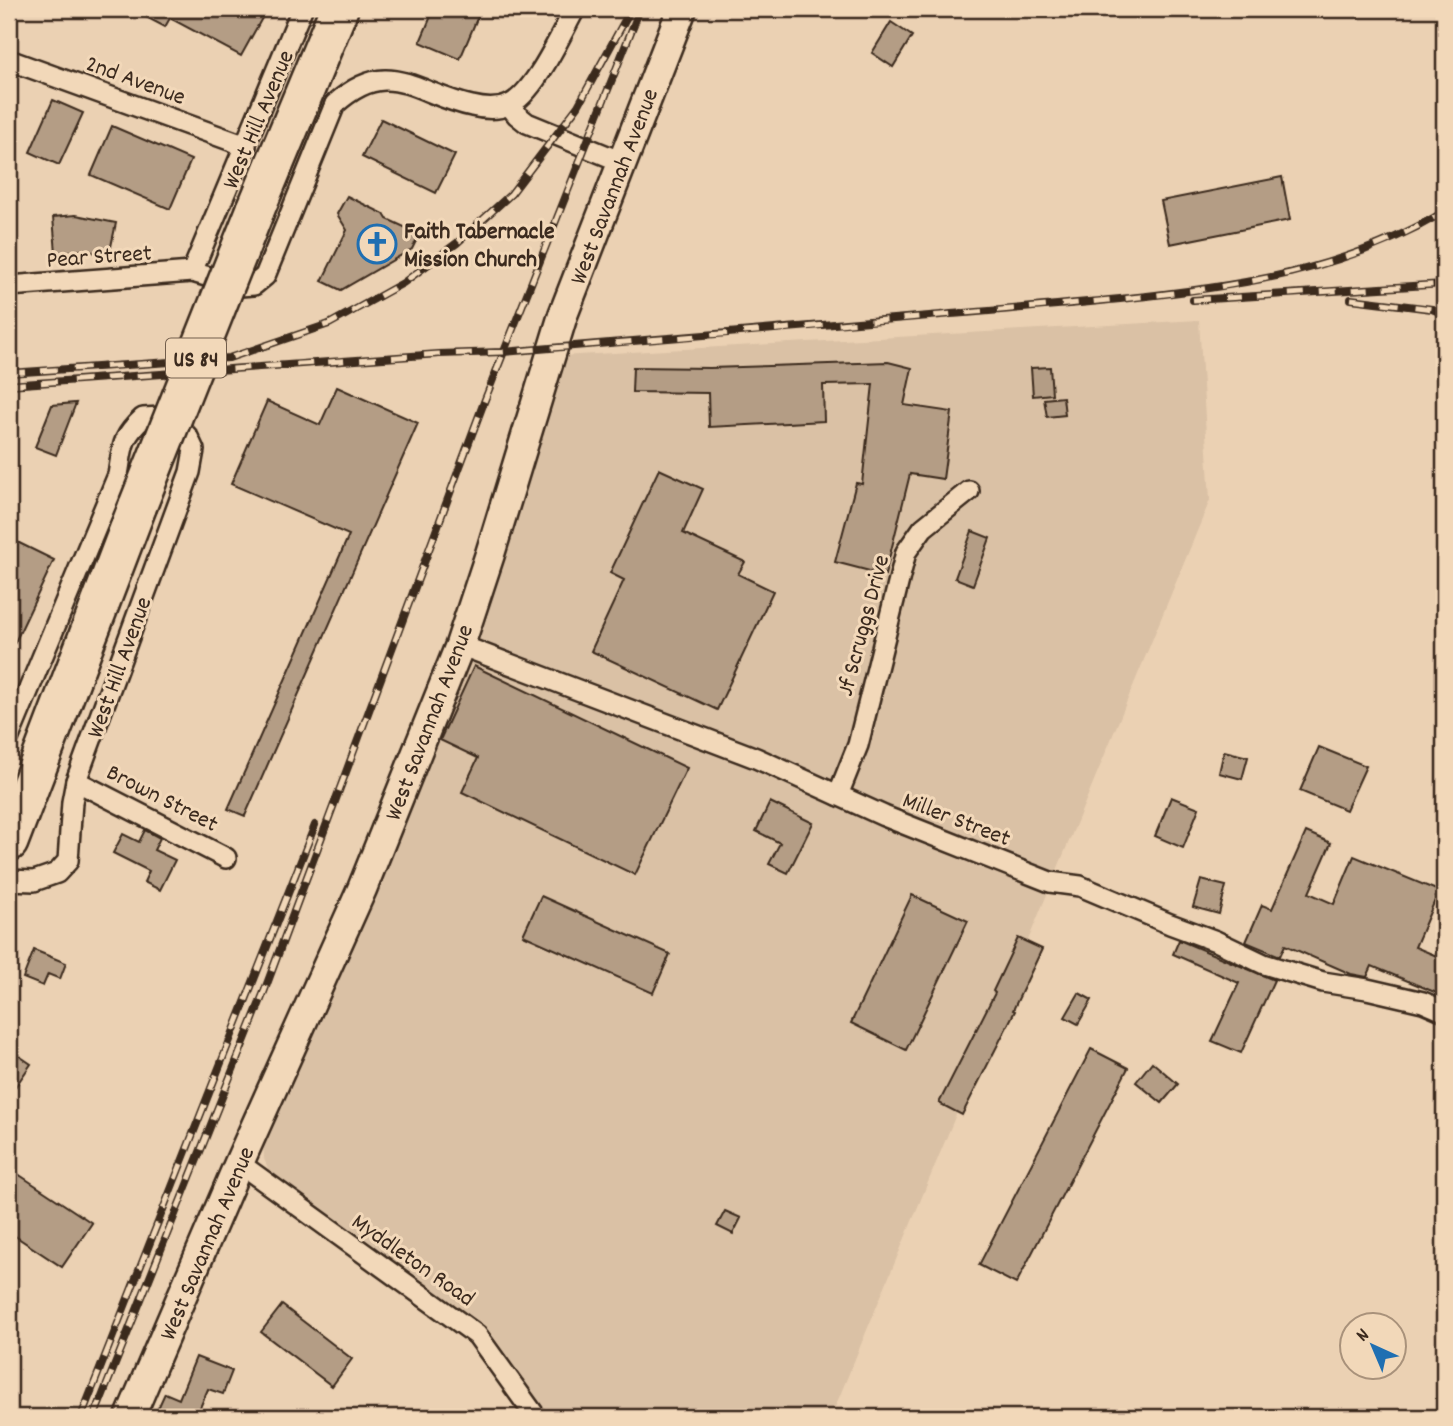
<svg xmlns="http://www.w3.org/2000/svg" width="1453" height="1426" font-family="Dekko,sans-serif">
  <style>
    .built { fill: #dac1a5 }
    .building { fill: #b49d85; stroke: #3b2a1e; stroke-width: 2 }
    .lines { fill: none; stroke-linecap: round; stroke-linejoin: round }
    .street-casing { stroke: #3b2a1e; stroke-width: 24 }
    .secondary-casing { stroke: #3b2a1e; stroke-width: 33 }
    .highway-casing { stroke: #3b2a1e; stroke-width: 42 }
    .street { stroke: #f2d8b9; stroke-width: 19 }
    .secondary { stroke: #f2d8b9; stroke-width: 28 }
    .highway { stroke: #f2d8b9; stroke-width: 37 }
    .rail-casing { stroke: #3b2a1e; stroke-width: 8 }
    .rail { stroke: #f2d8b9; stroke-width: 5; stroke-dasharray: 16; stroke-linecap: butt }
    .highway-bridge-casing { stroke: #3b2a1e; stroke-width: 42; stroke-linecap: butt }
    .highway-bridge { stroke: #f2d8b9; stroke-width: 37 }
    .labels { text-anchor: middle; stroke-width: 6; stroke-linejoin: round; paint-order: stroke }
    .shield { fill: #f2d8b9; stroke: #725e4c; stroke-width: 2 }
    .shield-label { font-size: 23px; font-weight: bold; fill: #3b2a1e }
    .street-label { font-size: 24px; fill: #3b2a1e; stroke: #f2d8b9 }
    .poi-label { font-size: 24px; font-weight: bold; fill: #3b2a1e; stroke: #f2d8b9; text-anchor: start }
  </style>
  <rect width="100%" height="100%" fill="#ebd1b3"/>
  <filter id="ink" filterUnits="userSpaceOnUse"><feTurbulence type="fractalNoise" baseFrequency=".0143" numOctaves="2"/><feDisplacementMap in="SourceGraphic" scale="14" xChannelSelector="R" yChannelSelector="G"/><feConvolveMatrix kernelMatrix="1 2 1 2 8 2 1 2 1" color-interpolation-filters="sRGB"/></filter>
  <g filter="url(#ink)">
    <polygon class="built" points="1199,320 1210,500 831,1417 550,1417 486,1326 270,1173 264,1159 263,1140 561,356"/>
    <g class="building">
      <polygon points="131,9 267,9 241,56 170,18 165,27"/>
      <polygon points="434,9 481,9 460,59 420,42"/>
      <polygon points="891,22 912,36 893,67 872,53"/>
      <polygon points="53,100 83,113 59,165 30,152"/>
      <polygon points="381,119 455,155 436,193 362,157"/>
      <polygon points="112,126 191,160 170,209 91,175"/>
      <polygon points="1282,177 1290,220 1170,244 1161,201"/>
      <polygon points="347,196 384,214 387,219 413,231 417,239 412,249 341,290 322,281 347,230 337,214"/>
      <polygon points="76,215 116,223 109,256 84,250 56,253 53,217"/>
      <polygon points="888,362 912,368 904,405 952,412 943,479 910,474 885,575 835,562 856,483 862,484 873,384 823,385 824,421 709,427 708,393 632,392 633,367 710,368"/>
      <polygon points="1050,367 1052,394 1033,396 1031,368"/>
      <polygon points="337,387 418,423 245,816 228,809 349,535 231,484 267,401 320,425"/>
      <polygon points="1063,397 1065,415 1047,417 1044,399"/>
      <polygon points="76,403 56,455 35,447 52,405"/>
      <polygon points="659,469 703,489 683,533 745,562 738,574 773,591 717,710 591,651 624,580 610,573"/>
      <polygon points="972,531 990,538 973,585 955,578"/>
      <polygon points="9,538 54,560 9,655"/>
      <polygon points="474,666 687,768 635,875 462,792 478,758 440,740"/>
      <polygon points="1319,747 1366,766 1346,810 1300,791"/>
      <polygon points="1224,751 1248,757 1242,779 1219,773"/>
      <polygon points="1171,797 1199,808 1183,848 1155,836"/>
      <polygon points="770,802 813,823 788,873 769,864 780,843 756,831"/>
      <polygon points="145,830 160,838 154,850 175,860 160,890 144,882 149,871 113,853 123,834 139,842"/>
      <polygon points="1306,832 1331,843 1309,893 1334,904 1354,856 1439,891 1415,947 1444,959 1444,996 1372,966 1367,977 1351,974 1285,945 1280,956 1246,942 1262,905 1272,909"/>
      <polygon points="1201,880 1226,886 1219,914 1193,907"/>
      <polygon points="912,895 968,921 906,1050 851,1023"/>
      <polygon points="541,896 670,954 653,993 523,935"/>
      <polygon points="1018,938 1042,949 1013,1010 1015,1011 962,1115 939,1103 995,993 993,991"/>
      <polygon points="1179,940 1274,980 1241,1053 1212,1041 1239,983 1173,954"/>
      <polygon points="34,950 66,963 60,979 48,974 43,986 23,978"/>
      <polygon points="1079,993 1092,1000 1078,1024 1065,1017"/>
      <polygon points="9,1049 31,1064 9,1096"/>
      <polygon points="1091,1049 1128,1068 1016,1284 979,1265"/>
      <polygon points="1152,1062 1178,1084 1162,1103 1136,1082"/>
      <polygon points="9,1168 92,1223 62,1267 9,1232"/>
      <polygon points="725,1211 741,1218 733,1234 717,1226"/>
      <polygon points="282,1305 352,1359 332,1386 261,1332"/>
      <polygon points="196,1357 232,1371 223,1394 208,1389 196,1417 154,1417 165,1393 179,1399"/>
    </g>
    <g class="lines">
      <defs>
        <g id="street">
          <polyline points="9,60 246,146"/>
          <polyline points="509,105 517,115 527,123 622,162"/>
          <polyline points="192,272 302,9"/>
          <path d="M9,286L192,272L240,286L254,285L265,276L335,104C389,55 415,94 472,106C484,109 497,110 509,105C535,93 561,34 575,9"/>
          <polyline points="460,645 756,758 884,816 1050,882 1080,886 1170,924 1216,941 1264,964 1323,982 1367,989 1423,1002 1444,1011"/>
          <path d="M9,737L118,475C123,446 121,438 143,418L161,417L179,427L188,437L194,450L190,472L76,781L72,802L68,861L57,873L34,881L9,880"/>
          <polyline points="76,781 226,858"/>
          <polyline points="838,795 858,745 906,552 923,528 969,491"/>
          <polyline points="239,1163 477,1335 536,1417"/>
        </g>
        <polyline id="secondary" points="130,1417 239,1163 362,889 460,645 490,554 563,315 682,9"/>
        <g id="highway">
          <polyline points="255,211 339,9"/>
          <polyline points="9,842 138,505"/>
        </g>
      </defs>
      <use href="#street" class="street-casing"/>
      <use href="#secondary" class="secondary-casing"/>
      <use href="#highway" class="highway-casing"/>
      <use href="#street" class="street"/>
      <use href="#secondary" class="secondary"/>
      <use href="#highway" class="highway"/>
      <defs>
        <g id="rail">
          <polyline points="1351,299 1432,309 1444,314"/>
          <polyline points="1193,300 1444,284"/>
          <polyline points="9,373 229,358 329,324 403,283 457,243 511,194 578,106 631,9"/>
          <path d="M9,385L439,354L503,352C649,340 795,328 941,315C1000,310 1060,305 1120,299C1236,287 1342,272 1444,212"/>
          <polyline points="81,1417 315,825"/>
          <polyline points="94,1417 264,992 484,402 640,9"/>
        </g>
      </defs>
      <use href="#rail" class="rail-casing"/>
      <use href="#rail" class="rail"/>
      <defs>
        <polyline id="highway-bridge" points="138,505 255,211"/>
      </defs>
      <use href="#highway-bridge" class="highway-bridge-casing"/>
      <use href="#highway-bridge" class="highway-bridge"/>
    </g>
  </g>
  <defs>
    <symbol id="church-ring" viewBox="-11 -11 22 22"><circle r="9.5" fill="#f2d8b9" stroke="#1f6fb2" stroke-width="1.5"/><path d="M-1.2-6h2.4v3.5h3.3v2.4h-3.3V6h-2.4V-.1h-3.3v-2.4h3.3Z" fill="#1f6fb2"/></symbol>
  </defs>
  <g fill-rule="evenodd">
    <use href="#church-ring" x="355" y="222" width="44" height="44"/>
  </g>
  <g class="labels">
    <rect class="shield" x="166" y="338.5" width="60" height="39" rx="5"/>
    <g class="shield-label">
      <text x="196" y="366">US 84</text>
    </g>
    <g class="street-label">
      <text transform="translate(136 79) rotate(20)" y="8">2nd Avenue</text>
      <text transform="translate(257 119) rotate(-67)" y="8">West Hill Avenue</text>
      <text transform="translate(613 186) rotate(-69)" y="8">West Savannah Avenue</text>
      <text transform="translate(99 255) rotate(-4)" y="8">Pear Street</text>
      <text transform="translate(862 625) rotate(-75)" y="8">Jf Scruggs Drive</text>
      <text transform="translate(118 667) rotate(-70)" y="8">West Hill Avenue</text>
      <text transform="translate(428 722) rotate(-69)" y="8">West Savannah Avenue</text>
      <text transform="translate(163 797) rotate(27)" y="8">Brown Street</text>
      <text transform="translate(957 818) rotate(21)" y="8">Miller Street</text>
      <text transform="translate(206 1243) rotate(-67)" y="8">West Savannah Avenue</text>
      <text transform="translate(414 1259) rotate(35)" y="8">Myddleton Road</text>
    </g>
    <g class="poi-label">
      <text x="404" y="238">Faith Tabernacle<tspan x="404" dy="28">Mission Church</tspan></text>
    </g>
  </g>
  <rect width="1453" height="1426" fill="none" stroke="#f2d8b9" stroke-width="35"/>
  <rect x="18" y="18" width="1418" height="1391" fill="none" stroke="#3b2a1e" stroke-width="2.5" filter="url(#ink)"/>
  <g transform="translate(1373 1346) rotate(316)"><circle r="33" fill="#f2d8b9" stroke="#a9927b" stroke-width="2"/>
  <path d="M0-5L12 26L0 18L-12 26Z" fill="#1f6fb2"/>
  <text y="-10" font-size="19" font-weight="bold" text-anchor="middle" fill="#3b2a1e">N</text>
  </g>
</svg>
